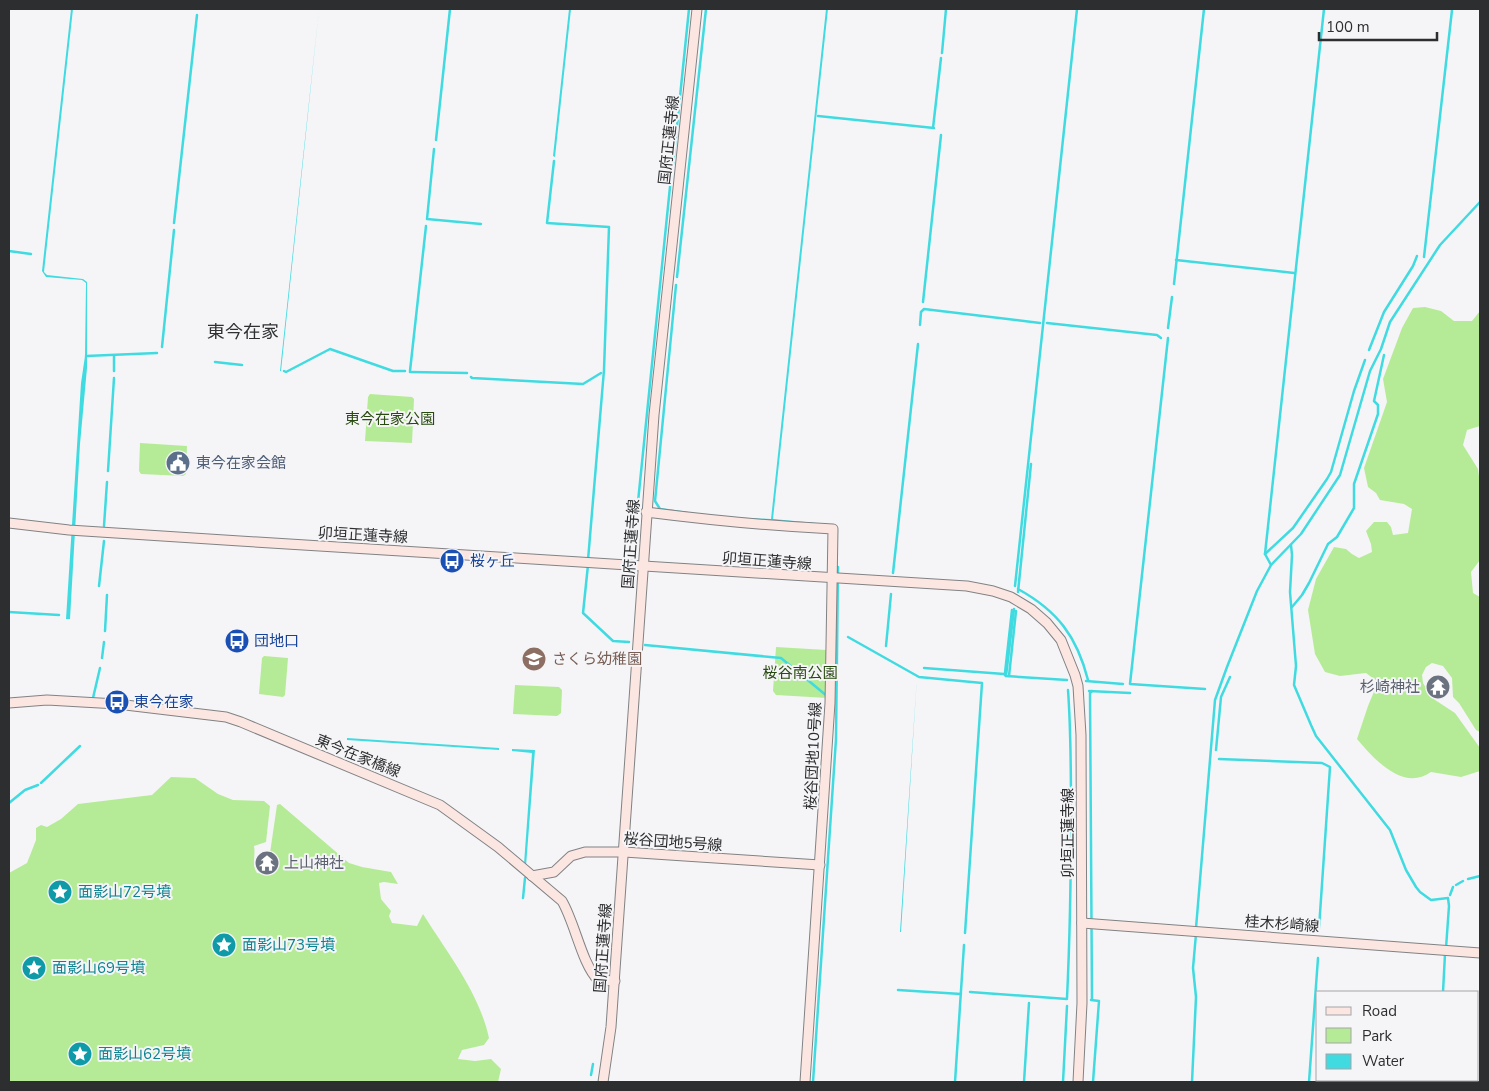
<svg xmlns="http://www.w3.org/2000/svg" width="1489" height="1091" font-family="'Nunito Sans','Noto Sans JP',sans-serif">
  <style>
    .green { fill: #b5eb96 }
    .water { fill: #40dbe0 }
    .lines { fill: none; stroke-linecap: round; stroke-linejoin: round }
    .stream { stroke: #40dbe0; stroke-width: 2.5 }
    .secondary-casing { stroke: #818284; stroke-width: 11 }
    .secondary { stroke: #fce6e1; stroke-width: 9 }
    .labels { text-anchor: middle; stroke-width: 4; stroke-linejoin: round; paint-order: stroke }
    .street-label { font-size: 15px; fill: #2d2e2f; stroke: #f5f5f8 }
    .park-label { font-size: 15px; fill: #294a10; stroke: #f5f5f8 }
    .service-label { font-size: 15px; fill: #4e5e75; stroke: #f5f5f8; text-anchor: start }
    .transit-label { font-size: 15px; fill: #164399; stroke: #f5f5f8; text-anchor: start }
    .education-label { font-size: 15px; fill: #785e54; stroke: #f5f5f8; text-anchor: start }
    .worship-label { font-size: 15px; fill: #5b616d; stroke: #f5f5f8; text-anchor: end }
    .culture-label { font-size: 15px; fill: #0d838f; stroke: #f5f5f8; text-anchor: start }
    .quarter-label { font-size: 18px; fill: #2f3031; stroke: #f5f5f8 }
  </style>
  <rect width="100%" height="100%" fill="#f5f5f8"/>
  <g class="green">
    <path d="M1425,307L1441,311L1454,321H1472L1480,311V426L1467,430L1463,445L1478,469L1480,484V560L1471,572L1473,593L1480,597V732L1476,730L1459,703L1453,697L1452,678L1443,666L1432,663L1426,667L1422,675L1423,683L1432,698L1455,713L1480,748V771L1461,777L1431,772C1403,792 1374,759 1357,739L1368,706L1378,682L1366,673L1340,676L1325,672L1315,654L1308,610L1316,579L1334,547L1346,549L1352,554L1359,558L1372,552L1371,544L1366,531L1374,522H1387L1391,527L1393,535L1408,533L1412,509L1404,504L1380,500L1376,493L1368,487L1364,468L1387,402L1383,379L1402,328L1413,308Z"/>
    <polygon points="370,394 412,397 414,399 412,443 365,441 368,397"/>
    <polygon points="140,443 187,446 186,474 183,476 141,474 139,471"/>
    <polygon points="776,647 827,650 827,698 776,695 773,691"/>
    <polygon points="264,656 288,658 285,695 283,697 259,694 262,658"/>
    <polygon points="515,685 559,687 562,690 561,713 557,716 513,714"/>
    <path d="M171,777L195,778L218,794L233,800L264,801L270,806L266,842L254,846C256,856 251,864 257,873L266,874L271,870L272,863L270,853L277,805L280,804L349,863L362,867L391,872L398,884L384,882L379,883L381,899L391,911L389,916L392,923L417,926L423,914C448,954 479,992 489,1038L484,1045L462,1050L458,1059L475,1061L491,1059L501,1069L498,1082H9V873L27,863L36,840V828L41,825L47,827L61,819L78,804L152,795Z"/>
  </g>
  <g class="water">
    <polygon points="71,9 73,9 44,272 47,275 83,279 87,282 87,368 80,444 70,619 66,619 81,383 85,356 86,283 82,280 46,277 42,271"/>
    <polygon points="319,9 281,371 280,371"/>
    <polygon points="569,9 571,9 555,157 553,156"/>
    <polygon points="826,9 828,9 773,519 827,524 827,526 710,516 771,519"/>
    <polygon points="917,676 901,932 900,932"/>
    <polygon points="347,738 499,748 499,750 347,740"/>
    <polygon points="512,749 535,750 526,866 524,864 532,753 512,751"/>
  </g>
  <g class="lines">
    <g class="stream">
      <polyline points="942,53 946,9"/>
      <polyline points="818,116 934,128"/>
      <polyline points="933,128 941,58"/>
      <polyline points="436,140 450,9"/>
      <polyline points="434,149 427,219 481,224"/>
      <polyline points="554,161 547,223 609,227 604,370 588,560"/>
      <polyline points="673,165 689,9"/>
      <polyline points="174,223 197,15"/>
      <polyline points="9,251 31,254"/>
      <polyline points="1424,257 1452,10"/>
      <polyline points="1176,260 1294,273"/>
      <polyline points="677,277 706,9"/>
      <polyline points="1174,284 1204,9"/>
      <polyline points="676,285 655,501 660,509 687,513"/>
      <polyline points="923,302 941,135"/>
      <polyline points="1047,323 1157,335 1161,338"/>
      <polyline points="920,325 921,312 924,309 1040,323"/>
      <polyline points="1168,328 1172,297"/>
      <polyline points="1168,338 1130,684 1205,689"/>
      <polyline points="162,347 174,230"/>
      <polyline points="1369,350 1384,312 1413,266 1417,256"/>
      <polyline points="86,356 157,353"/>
      <polyline points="114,356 114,371"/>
      <polyline points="215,362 242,365"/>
      <polyline points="284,371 286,372 330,349 393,371 405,371"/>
      <polyline points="410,371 426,226"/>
      <polyline points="410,372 467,373"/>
      <polyline points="471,377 472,378 583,384 601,373"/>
      <polyline points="108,471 114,378"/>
      <polyline points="638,502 671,177"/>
      <polyline points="104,526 107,482"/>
      <polyline points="1291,545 1292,555 1290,592 1296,666 1294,685 1311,725 1316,736 1390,830 1406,870 1416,887 1420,892 1431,900 1448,898 1449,906 1446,948"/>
      <polyline points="1265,554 1293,528 1327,479 1331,472 1354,391 1365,360"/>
      <polyline points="588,565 583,613 613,641 629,642"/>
      <polyline points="1271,565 1265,554 1324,9"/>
      <polyline points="893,573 918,344"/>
      <polyline points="99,586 104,541"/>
      <polyline points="1015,586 1077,9"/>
      <path d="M1018,589C1058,611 1077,637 1088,680"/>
      <polyline points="1018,592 1031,464"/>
      <polyline points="1292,607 1302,595 1309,583 1328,544 1337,537 1354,508 1354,484 1378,414 1378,405 1374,401 1384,355"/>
      <polyline points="9,612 59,615"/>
      <polyline points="105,631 107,595"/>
      <polyline points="848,637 919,677 982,683 965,933"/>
      <polyline points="645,645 781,658 827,696"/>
      <polyline points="886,646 891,594"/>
      <polyline points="102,658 104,642"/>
      <polyline points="924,668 1004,674 1006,676 1067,680"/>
      <polyline points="1005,673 1012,610"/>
      <polyline points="1006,676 1014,609"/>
      <polyline points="1009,676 1016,611"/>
      <polyline points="1086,681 1123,684"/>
      <polyline points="1089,691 1130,693"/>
      <polyline points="93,698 100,668"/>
      <polyline points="1216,750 1221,697 1230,677"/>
      <polyline points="1219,759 1322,763 1330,767 1319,928"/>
      <polyline points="41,783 80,746"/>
      <polyline points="9,803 25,790 38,785"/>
      <polyline points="1468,879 1480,876"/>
      <polyline points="1456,885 1463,881"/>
      <polyline points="1450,895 1453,887"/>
      <polyline points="523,898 525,878"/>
      <polyline points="1196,928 1215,700 1227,667 1257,591 1271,565 1301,534 1340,475 1370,371 1381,349 1390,322 1440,245 1480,202"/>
      <polyline points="898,990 961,994"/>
      <polyline points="970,992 1067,999"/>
      <polyline points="1443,992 1445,954"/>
      <path d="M1067,998C1070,936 1071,874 1071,812C1071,771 1071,731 1068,690"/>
      <polyline points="1092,999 1090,693 1092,691"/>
      <polyline points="1091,1000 1099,1001 1093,1082"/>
      <polyline points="591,1075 593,1064"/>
      <polyline points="813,1082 836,739 838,567"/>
      <polyline points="955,1082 964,945"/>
      <polyline points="1024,1082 1029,1003"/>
      <polyline points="1063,1082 1067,1006"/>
      <polyline points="1192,1082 1196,997 1193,968 1196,934"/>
      <polyline points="1309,1082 1318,958"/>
      <polyline points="1437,1082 1437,1080"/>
    </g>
    <defs>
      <g id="secondary">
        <path d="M646,512C709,520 770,526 833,529L830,703L805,1082"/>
        <polyline points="9,523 69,530 240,541 967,586 993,591 1011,597 1031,609 1047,623 1061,640 1075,675 1078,686 1081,735 1082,1003 1078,1082"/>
        <path d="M9,703L47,700L117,704L226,717L241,722L440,805L498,847L562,901C575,923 582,964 598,980L615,981"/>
        <polyline points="532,876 554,872 571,856 585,852 624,852 820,865"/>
        <polyline points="1082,923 1480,953"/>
        <polyline points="603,1082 611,1027 654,415 697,9"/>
      </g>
    </defs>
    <use href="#secondary" class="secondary-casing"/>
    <use href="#secondary" class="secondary"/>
  </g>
  <defs>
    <symbol id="civic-disc" viewBox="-11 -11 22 22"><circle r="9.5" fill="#5c6f8a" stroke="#f5f5f8"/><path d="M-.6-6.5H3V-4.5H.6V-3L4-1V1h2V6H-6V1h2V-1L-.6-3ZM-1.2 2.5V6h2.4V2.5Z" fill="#fff"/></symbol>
    <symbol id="bus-disc" viewBox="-11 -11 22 22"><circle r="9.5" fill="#1a4fb4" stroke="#f5f5f8"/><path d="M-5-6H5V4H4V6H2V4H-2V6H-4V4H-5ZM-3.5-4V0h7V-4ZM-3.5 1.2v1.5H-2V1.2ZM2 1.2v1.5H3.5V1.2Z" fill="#fff"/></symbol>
    <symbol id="school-disc" viewBox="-11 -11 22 22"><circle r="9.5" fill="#8d6e63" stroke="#f5f5f8"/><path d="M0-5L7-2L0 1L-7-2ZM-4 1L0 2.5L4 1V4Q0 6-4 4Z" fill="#fff"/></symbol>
    <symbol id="temple-disc" viewBox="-11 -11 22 22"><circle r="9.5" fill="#6b7280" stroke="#f5f5f8"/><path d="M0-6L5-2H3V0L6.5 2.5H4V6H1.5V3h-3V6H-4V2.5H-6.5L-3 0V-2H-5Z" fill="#fff"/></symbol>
    <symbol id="sight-disc" viewBox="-11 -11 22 22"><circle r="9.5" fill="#0f9aa8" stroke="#f5f5f8"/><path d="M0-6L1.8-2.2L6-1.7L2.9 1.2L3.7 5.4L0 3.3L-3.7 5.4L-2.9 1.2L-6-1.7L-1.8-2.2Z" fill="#fff"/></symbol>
  </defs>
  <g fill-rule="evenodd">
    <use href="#civic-disc" x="164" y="449" width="28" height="28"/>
    <use href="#bus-disc" x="438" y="547" width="28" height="28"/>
    <use href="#bus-disc" x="223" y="627" width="28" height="28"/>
    <use href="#school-disc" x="520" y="645" width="28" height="28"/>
    <use href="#temple-disc" x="1424" y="673" width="28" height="28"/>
    <use href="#bus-disc" x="103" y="688" width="28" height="28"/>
    <use href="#temple-disc" x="253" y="849" width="28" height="28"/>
    <use href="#sight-disc" x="46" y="878" width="28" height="28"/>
    <use href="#sight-disc" x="210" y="931" width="28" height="28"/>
    <use href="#sight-disc" x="20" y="954" width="28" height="28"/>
    <use href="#sight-disc" x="66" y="1040" width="28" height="28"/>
  </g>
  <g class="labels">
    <g class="street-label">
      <text transform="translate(669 140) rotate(-84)" y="5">国府正蓮寺線</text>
      <text transform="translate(363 535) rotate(3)" y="5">卯垣正蓮寺線</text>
      <text transform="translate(631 544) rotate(-86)" y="5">国府正蓮寺線</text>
      <text transform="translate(767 561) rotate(4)" y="5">卯垣正蓮寺線</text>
      <text transform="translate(358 756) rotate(22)" y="5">東今在家橋線</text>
      <text transform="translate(813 756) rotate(-87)" y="5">桜谷団地10号線</text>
      <text transform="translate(1068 833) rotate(-90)" y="5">卯垣正蓮寺線</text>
      <text transform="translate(673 842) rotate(4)" y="5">桜谷団地5号線</text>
      <text transform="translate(1282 924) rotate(4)" y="5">桂木杉崎線</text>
      <text transform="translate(603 948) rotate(-86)" y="5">国府正蓮寺線</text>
    </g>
    <g class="park-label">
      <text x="390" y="424">東今在家公園</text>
      <text x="800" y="678">桜谷南公園</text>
    </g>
    <g class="service-label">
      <text x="196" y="468">東今在家会館</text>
    </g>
    <g class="transit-label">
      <text x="470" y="566">桜ヶ丘</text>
      <text x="254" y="646">団地口</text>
      <text x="134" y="707">東今在家</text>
    </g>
    <g class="education-label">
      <text x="552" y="664">さくら幼稚園</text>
    </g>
    <g class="worship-label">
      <text x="1420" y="692">杉崎神社</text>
      <text x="284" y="868" text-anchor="start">上山神社</text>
    </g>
    <g class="culture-label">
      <text x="78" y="897">面影山72号墳</text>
      <text x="242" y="950">面影山73号墳</text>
      <text x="52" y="973">面影山69号墳</text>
      <text x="98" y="1059">面影山62号墳</text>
    </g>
    <g class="quarter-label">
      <text x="243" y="338">東今在家</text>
    </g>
  </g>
  <rect width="1489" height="1091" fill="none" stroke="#2d2e2f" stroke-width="20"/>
  <rect x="1316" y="991" width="162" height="90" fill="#f5f5f8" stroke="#a5a5a8"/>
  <rect x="1326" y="1007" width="25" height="8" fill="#fce6e1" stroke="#a5a5a8"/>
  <text x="1362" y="1016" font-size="15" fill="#2d2e2f">Road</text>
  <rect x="1326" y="1028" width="25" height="15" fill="#b5eb96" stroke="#a5a5a8"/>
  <text x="1362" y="1041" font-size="15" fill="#2d2e2f">Park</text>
  <rect x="1326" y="1054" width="25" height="15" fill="#40dbe0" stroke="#a5a5a8"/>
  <text x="1362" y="1066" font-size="15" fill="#2d2e2f">Water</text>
  <path d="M1319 32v8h118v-8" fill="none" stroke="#2d2e2f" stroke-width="2.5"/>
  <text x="1326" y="32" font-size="15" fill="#2d2e2f" stroke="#f5f5f8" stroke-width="4" paint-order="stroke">100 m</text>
</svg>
